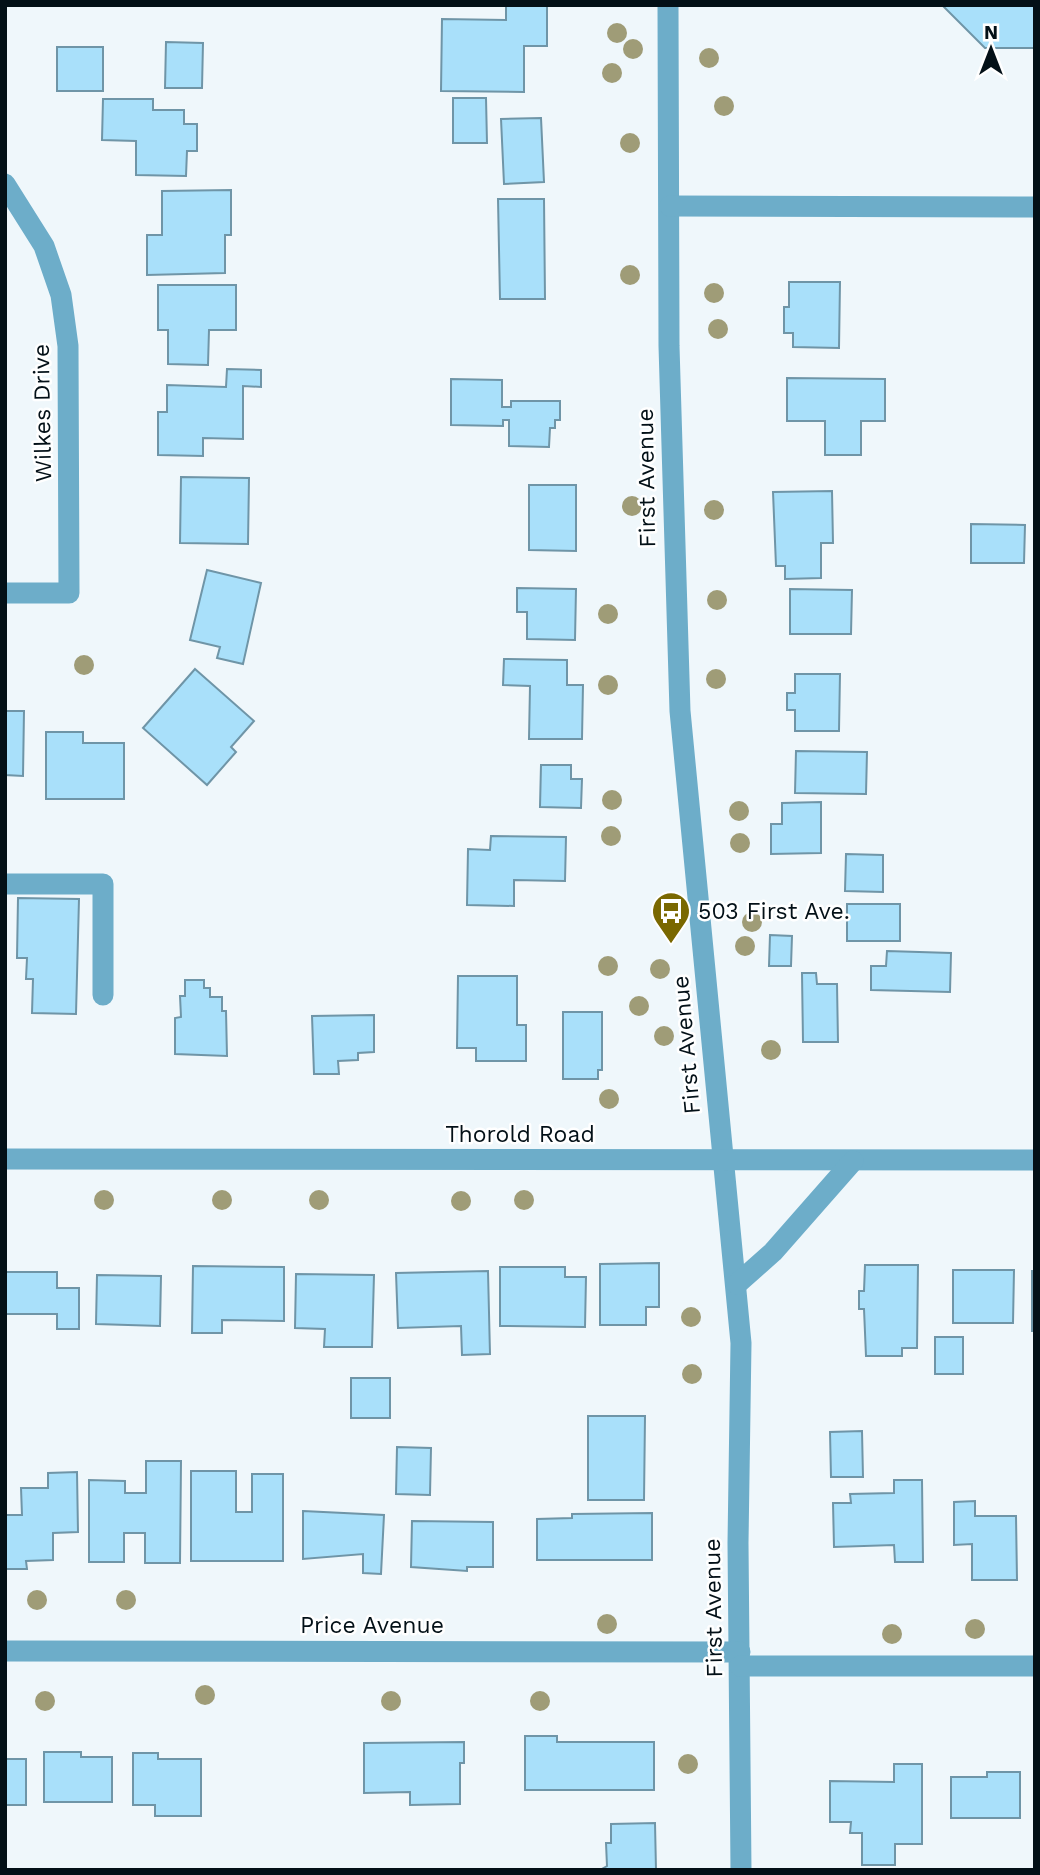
<svg xmlns="http://www.w3.org/2000/svg" width="1040" height="1875" font-family="'Work Sans',sans-serif">
  <style>
    .building { fill: #a9e0fa; stroke: #6f95a7; stroke-width: 2 }
    .lines { fill: none; stroke-linecap: round; stroke-linejoin: round }
    .minor { stroke: #6dadc9; stroke-width: 21 }
    .tree { fill: #9f9c77 }
    .labels { text-anchor: middle; stroke-width: 5; stroke-linejoin: round; paint-order: stroke }
    .street-label { font-size: 23px; fill: #031017; stroke: #fff }
    .poi-label { font-size: 23px; fill: #031017; stroke: #fff; text-anchor: start }
  </style>
  <rect width="100%" height="100%" fill="#eff7fb"/>
  <g class="building">
    <polygon points="506,5 547,5 547,46 524,46 524,92 441,91 442,19 506,20"/>
    <polygon points="942,5 1035,5 1035,48 985,48"/>
    <polygon points="166,42 203,43 202,88 165,88"/>
    <rect x="57" y="47" width="46" height="44"/>
    <polygon points="453,98 486,98 487,143 453,143"/>
    <polygon points="103,99 153,99 153,110 184,110 184,124 197,124 197,151 187,151 186,176 136,175 136,141 102,140"/>
    <polygon points="541,118 544,182 504,184 501,119"/>
    <polygon points="231,190 231,235 225,235 225,273 147,275 147,235 162,235 162,191"/>
    <polygon points="498,199 544,199 545,299 500,299"/>
    <polygon points="789,282 840,282 839,348 793,347 793,333 784,333 784,307 789,307"/>
    <polygon points="158,285 236,285 236,330 209,330 208,365 168,364 168,330 158,330"/>
    <polygon points="227,369 261,370 261,387 243,386 243,439 203,438 203,456 158,455 158,412 167,412 167,385 226,387"/>
    <polygon points="787,378 885,379 885,421 861,421 861,455 825,455 825,421 787,421"/>
    <polygon points="451,379 502,380 502,407 511,407 511,401 560,401 560,420 555,420 555,428 550,428 549,447 509,446 509,420 503,420 503,426 451,425"/>
    <polygon points="181,477 249,478 248,544 180,543"/>
    <polygon points="529,485 576,485 576,551 529,550"/>
    <polygon points="832,491 833,543 821,543 821,578 785,579 785,566 776,566 773,492"/>
    <polygon points="971,524 1025,525 1024,563 971,563"/>
    <polygon points="207,570 261,583 243,664 217,658 220,647 190,640"/>
    <polygon points="517,588 576,589 575,640 527,639 527,612 517,612"/>
    <polygon points="790,589 852,590 851,634 790,634"/>
    <polygon points="504,659 567,660 567,685 583,685 582,739 529,739 530,686 503,685"/>
    <polygon points="195,669 254,721 231,747 236,752 207,785 143,728"/>
    <polygon points="795,674 840,674 839,731 795,731 795,710 787,710 787,693 795,693"/>
    <polygon points="5,711 24,711 23,776 5,775"/>
    <polygon points="46,732 83,732 83,743 124,743 124,799 46,799"/>
    <polygon points="796,751 867,752 866,794 795,793"/>
    <polygon points="541,765 571,765 571,779 582,779 581,808 540,807"/>
    <polygon points="821,802 821,853 771,854 771,824 782,824 782,803"/>
    <polygon points="491,836 566,837 565,881 514,880 514,906 467,905 468,849 490,850"/>
    <polygon points="846,854 883,855 883,892 845,891"/>
    <polygon points="18,898 79,899 76,1014 32,1013 33,979 26,979 27,958 17,958"/>
    <rect x="847" y="904" width="53" height="37"/>
    <polygon points="770,935 792,936 791,966 769,966"/>
    <polygon points="887,951 951,953 950,992 871,990 871,966 886,966"/>
    <polygon points="802,973 816,973 817,984 837,984 838,1042 803,1042"/>
    <polygon points="458,976 517,976 517,1025 526,1025 526,1061 476,1061 476,1048 457,1048"/>
    <polygon points="185,980 204,980 204,988 210,988 210,997 222,997 222,1011 226,1011 227,1056 175,1054 175,1018 181,1017 180,996 185,996"/>
    <polygon points="563,1012 602,1012 602,1070 598,1070 598,1079 563,1079"/>
    <polygon points="374,1015 374,1052 358,1053 358,1060 338,1061 339,1074 314,1074 312,1016"/>
    <polygon points="659,1263 659,1307 646,1307 646,1325 600,1325 600,1264"/>
    <polygon points="865,1265 918,1265 917,1348 902,1348 902,1356 866,1356 864,1309 859,1309 859,1291 864,1291"/>
    <polygon points="193,1266 284,1267 284,1321 222,1320 222,1333 192,1333"/>
    <polygon points="500,1267 565,1267 565,1277 586,1277 585,1327 500,1326"/>
    <polygon points="953,1270 1014,1270 1013,1323 953,1323"/>
    <polygon points="488,1271 490,1354 462,1355 461,1326 398,1328 396,1273"/>
    <rect x="1032" y="1271" width="3" height="60"/>
    <polygon points="5,1272 57,1272 57,1288 79,1288 79,1329 57,1329 57,1314 5,1314"/>
    <polygon points="296,1274 374,1275 372,1347 324,1347 325,1329 295,1328"/>
    <polygon points="97,1275 161,1276 160,1326 96,1324"/>
    <rect x="935" y="1337" width="28" height="37"/>
    <rect x="351" y="1378" width="39" height="40"/>
    <polygon points="588,1416 645,1416 644,1500 588,1500"/>
    <polygon points="862,1431 863,1477 831,1477 830,1432"/>
    <polygon points="397,1447 431,1448 430,1495 396,1494"/>
    <polygon points="146,1461 181,1461 180,1563 145,1563 145,1533 124,1533 124,1562 89,1562 89,1480 125,1481 125,1493 146,1493"/>
    <polygon points="191,1471 236,1471 236,1512 252,1512 252,1474 283,1474 283,1561 191,1561"/>
    <polygon points="77,1472 78,1532 53,1533 53,1560 26,1561 27,1569 5,1569 5,1515 22,1515 21,1488 48,1488 48,1473"/>
    <polygon points="894,1480 922,1480 923,1562 895,1562 894,1545 834,1547 833,1503 851,1503 850,1494 894,1493"/>
    <polygon points="975,1501 975,1516 1016,1516 1017,1580 972,1580 972,1544 954,1545 954,1502"/>
    <polygon points="303,1511 384,1515 381,1574 363,1573 363,1554 303,1559"/>
    <polygon points="652,1513 652,1560 537,1560 537,1519 572,1518 572,1514"/>
    <polygon points="412,1521 493,1522 493,1567 467,1567 467,1571 411,1567"/>
    <polygon points="525,1736 557,1736 557,1742 654,1742 654,1790 525,1790"/>
    <polygon points="464,1742 464,1763 460,1763 460,1804 410,1805 410,1792 364,1793 364,1743"/>
    <polygon points="44,1752 81,1752 81,1757 112,1757 112,1802 44,1802"/>
    <polygon points="133,1753 158,1753 158,1759 201,1759 201,1816 155,1816 155,1805 133,1805"/>
    <rect x="5" y="1759" width="21" height="46"/>
    <polygon points="894,1764 922,1764 922,1844 895,1844 895,1865 862,1865 862,1833 850,1833 851,1822 830,1822 830,1781 894,1782"/>
    <polygon points="987,1772 1020,1772 1020,1818 951,1818 951,1777 987,1777"/>
    <polygon points="655,1823 656,1870 600,1870 607,1866 606,1843 611,1843 611,1824"/>
  </g>
  <g class="lines">
    <g class="minor">
      <polyline points="668,5 669,346 680,711 741,1343 738,1543 741,1870"/>
      <polyline points="5,184 44,246 61,295 68,346 69,593 5,593"/>
      <polyline points="670,206 1035,207"/>
      <polyline points="5,884 103,884 103,995"/>
      <polyline points="5,1159 1035,1160"/>
      <polyline points="737,1284 773,1252 853,1161"/>
      <polyline points="5,1651 740,1652"/>
      <polyline points="740,1666 1035,1666"/>
    </g>
  </g>
  <g class="tree">
    <circle cx="617" cy="33" r="10"/>
    <circle cx="633" cy="49" r="10"/>
    <circle cx="709" cy="58" r="10"/>
    <circle cx="612" cy="73" r="10"/>
    <circle cx="724" cy="106" r="10"/>
    <circle cx="630" cy="143" r="10"/>
    <circle cx="630" cy="275" r="10"/>
    <circle cx="714" cy="293" r="10"/>
    <circle cx="718" cy="329" r="10"/>
    <circle cx="632" cy="506" r="10"/>
    <circle cx="714" cy="510" r="10"/>
    <circle cx="717" cy="600" r="10"/>
    <circle cx="608" cy="614" r="10"/>
    <circle cx="84" cy="665" r="10"/>
    <circle cx="716" cy="679" r="10"/>
    <circle cx="608" cy="685" r="10"/>
    <circle cx="612" cy="800" r="10"/>
    <circle cx="739" cy="811" r="10"/>
    <circle cx="611" cy="836" r="10"/>
    <circle cx="740" cy="843" r="10"/>
    <circle cx="752" cy="922" r="10"/>
    <circle cx="745" cy="946" r="10"/>
    <circle cx="608" cy="966" r="10"/>
    <circle cx="660" cy="969" r="10"/>
    <circle cx="639" cy="1006" r="10"/>
    <circle cx="664" cy="1036" r="10"/>
    <circle cx="771" cy="1050" r="10"/>
    <circle cx="609" cy="1099" r="10"/>
    <circle cx="104" cy="1200" r="10"/>
    <circle cx="222" cy="1200" r="10"/>
    <circle cx="319" cy="1200" r="10"/>
    <circle cx="524" cy="1200" r="10"/>
    <circle cx="461" cy="1201" r="10"/>
    <circle cx="691" cy="1317" r="10"/>
    <circle cx="692" cy="1374" r="10"/>
    <circle cx="37" cy="1600" r="10"/>
    <circle cx="126" cy="1600" r="10"/>
    <circle cx="607" cy="1624" r="10"/>
    <circle cx="975" cy="1629" r="10"/>
    <circle cx="892" cy="1634" r="10"/>
    <circle cx="205" cy="1695" r="10"/>
    <circle cx="45" cy="1701" r="10"/>
    <circle cx="391" cy="1701" r="10"/>
    <circle cx="540" cy="1701" r="10"/>
    <circle cx="688" cy="1764" r="10"/>
  </g>
  <defs>
    <symbol id="bus-pin" viewBox="-11 -11 22 30"><path d="M0 17L-7.5 6A9.5 9.5 0 1 1 7.5 6Z" fill="#7a6800" stroke="#fff"/><path d="M-5-6H5V4H4V6H2V4H-2V6H-4V4H-5ZM-3.5-4V0h7V-4ZM-3.5 1.2v1.5H-2V1.2ZM2 1.2v1.5H3.5V1.2Z" fill="#fff"/></symbol>
  </defs>
  <g fill-rule="evenodd">
    <use href="#bus-pin" x="649" y="889" width="44" height="60"/>
  </g>
  <g class="labels">
    <g class="street-label">
      <text transform="translate(42 413) rotate(-91)" y="8">Wilkes Drive</text>
      <text transform="translate(646 478) rotate(-91)" y="8">First Avenue</text>
      <text transform="translate(686 1045) rotate(-95)" y="8">First Avenue</text>
      <text x="520" y="1142">Thorold Road</text>
      <text transform="translate(713 1608) rotate(-91)" y="8">First Avenue</text>
      <text x="372" y="1633">Price Avenue</text>
    </g>
    <g class="poi-label">
      <text x="698" y="919">503 First Ave.</text>
    </g>
  </g>
  <rect width="1040" height="1875" fill="none" stroke="#031017" stroke-width="14"/>
  <g transform="translate(991 49)" stroke="#ffffff" stroke-width="5" paint-order="stroke">
  <path d="M0-5L12 26L0 18L-12 26Z" fill="#031017"/>
  <text y="-10" font-size="19" font-weight="bold" text-anchor="middle" fill="#031017">N</text>
  </g>
</svg>
